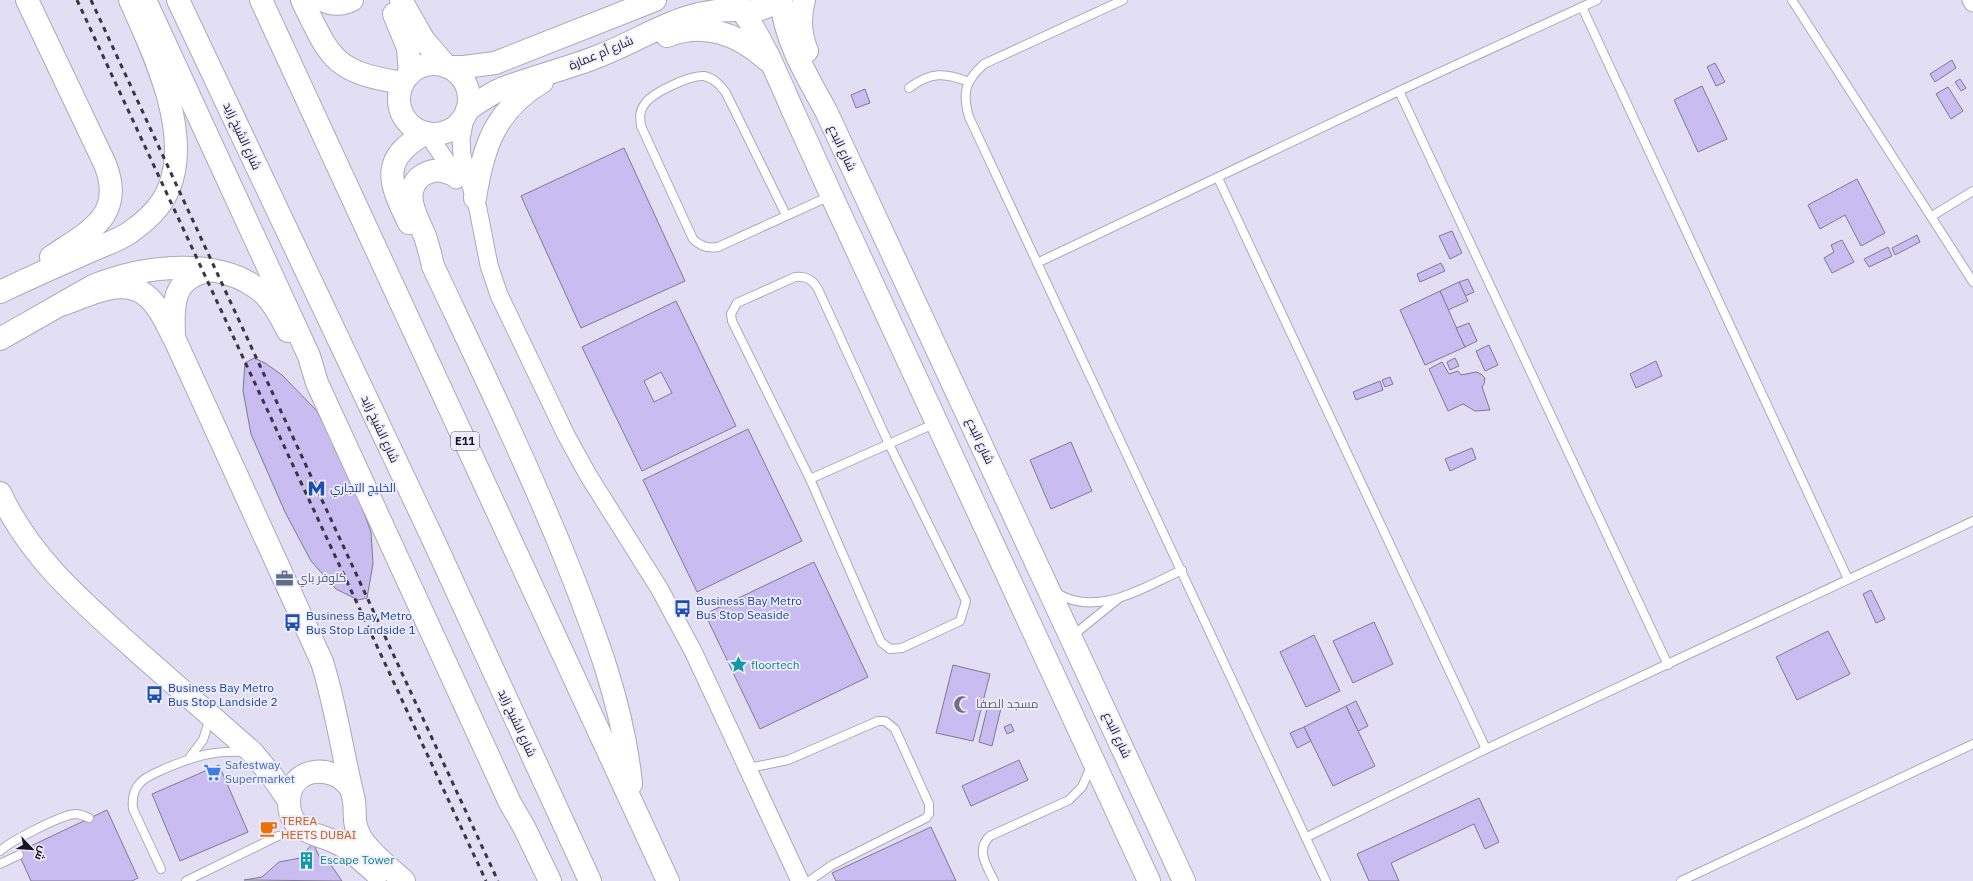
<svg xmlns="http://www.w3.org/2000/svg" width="1973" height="881" font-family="'IBM Plex Sans',Cairo,sans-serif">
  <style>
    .building { fill: #c8bcf1; stroke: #7f7b8e; fill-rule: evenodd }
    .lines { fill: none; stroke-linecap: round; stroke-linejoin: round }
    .lane-casing { stroke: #aca8bc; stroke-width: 10 }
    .street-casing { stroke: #aca8bc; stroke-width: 19 }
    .secondary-casing { stroke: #aca8bc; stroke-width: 24 }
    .highway-casing { stroke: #aca8bc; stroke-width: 24 }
    .lane { stroke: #fff; stroke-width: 8 }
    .street { stroke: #fff; stroke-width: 17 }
    .secondary { stroke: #fff; stroke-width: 22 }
    .highway { stroke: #fff; stroke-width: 22 }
    .rail { stroke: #383740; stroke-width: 3; stroke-dasharray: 5 5; stroke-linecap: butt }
    .labels { text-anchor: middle; stroke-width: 3.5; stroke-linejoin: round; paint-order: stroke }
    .shield { fill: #efecfd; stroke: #585761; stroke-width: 1 }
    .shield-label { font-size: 11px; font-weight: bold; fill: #18171e }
    .street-label { font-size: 12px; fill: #18171e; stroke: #efecfd }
    .transit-label { font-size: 12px; fill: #164399; stroke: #efecfd; text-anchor: start }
    .service-label { font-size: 12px; fill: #4e5e75; stroke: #efecfd; text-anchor: start }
    .culture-label { font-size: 12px; fill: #0d838f; stroke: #efecfd; text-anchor: start }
    .worship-label { font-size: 12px; fill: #5b616d; stroke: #efecfd; text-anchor: start }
    .shop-label { font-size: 12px; fill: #366cbe; stroke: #efecfd; text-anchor: start }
    .food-label { font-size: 12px; fill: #c56008; stroke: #efecfd; text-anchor: start }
  </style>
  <rect width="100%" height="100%" fill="#e2def3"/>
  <g class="building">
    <polygon points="1952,60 1956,68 1935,82 1930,74"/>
    <polygon points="1715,63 1725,82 1716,86 1707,67"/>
    <polygon points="1960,79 1966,88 1961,91 1955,82"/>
    <polygon points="1702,86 1727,139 1698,152 1674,100"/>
    <polygon points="1948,87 1963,111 1951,119 1936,94"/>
    <polygon points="865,89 870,103 856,108 851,95"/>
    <polygon points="624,148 685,281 581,328 521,196"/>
    <polygon points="1857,179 1885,233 1861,246 1845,215 1820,229 1808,205"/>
    <polygon points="1452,231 1462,253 1450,259 1439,236"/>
    <polygon points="1917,235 1920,242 1895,255 1892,248"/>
    <polygon points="1842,240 1854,262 1832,273 1824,258 1834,252 1831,245"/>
    <polygon points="1888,247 1892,256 1869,267 1864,259"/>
    <polygon points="1441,263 1445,271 1420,282 1417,274"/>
    <polygon points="1468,279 1474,292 1465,296 1459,282"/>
    <polygon points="1459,282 1468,301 1448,310 1440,291"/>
    <polygon points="1440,291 1465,347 1425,365 1400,310"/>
    <path d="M676,301L736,426L642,471L582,347ZM661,372L672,393L654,402L644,381Z"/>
    <polygon points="1469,323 1477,341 1465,347 1456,328"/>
    <polygon points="1489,345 1498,365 1485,371 1476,351"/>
    <polygon points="254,358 265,363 282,375 317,411 351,477 371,532 373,564 367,598 358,600 336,589 311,561 285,512 251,434 243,391 245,363"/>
    <polygon points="1455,358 1459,366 1450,370 1447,362"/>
    <polygon points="1656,361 1662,376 1636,388 1630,374"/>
    <polygon points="1442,362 1449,374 1458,371 1461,375 1476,372 1481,374 1485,378 1484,384 1482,387 1490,410 1475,411 1463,404 1448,411 1429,369"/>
    <polygon points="1390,377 1393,384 1385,387 1382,380"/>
    <polygon points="1380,381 1383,390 1356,400 1353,392"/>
    <polygon points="748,429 802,541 697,592 643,480"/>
    <polygon points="1071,442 1092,491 1051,509 1030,460"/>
    <polygon points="1472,448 1476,459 1450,471 1445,459"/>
    <polygon points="814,562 868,677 760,729 705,614"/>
    <polygon points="1871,590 1885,619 1876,623 1863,594"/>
    <polygon points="1374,622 1393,664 1353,683 1333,641"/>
    <polygon points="1828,631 1850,674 1797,700 1776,657"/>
    <polygon points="1314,635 1340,691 1306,707 1280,652"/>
    <polygon points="953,665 990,674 973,741 936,733"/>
    <polygon points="1356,701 1368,726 1358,731 1346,706"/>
    <polygon points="988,705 1001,708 992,746 979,742"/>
    <polygon points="1346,706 1375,766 1333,786 1304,727"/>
    <polygon points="1011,724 1014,731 1007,734 1004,727"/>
    <polygon points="1304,727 1311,741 1297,748 1290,733"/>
    <polygon points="1019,760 1028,780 971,806 962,786"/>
    <polygon points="219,765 248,832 180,861 152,794"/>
    <polygon points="1479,798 1499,842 1485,849 1474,824 1391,863 1399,881 1369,881 1357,854"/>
    <polygon points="107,810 138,878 132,881 31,881 18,852"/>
    <polygon points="931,827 956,881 836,881 832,873"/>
    <polygon points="313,843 320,858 331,865 342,881 244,880 262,877 279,862 300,858"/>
  </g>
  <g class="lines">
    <defs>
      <g id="lane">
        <path d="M1123,0L984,64C965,81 962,93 969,117L1326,881"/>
        <polyline points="1792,0 1973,282"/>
        <polyline points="1582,7 1848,579"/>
        <path d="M909,88C930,72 945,72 969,82"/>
        <polyline points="1399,91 1668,665"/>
        <polyline points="1218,178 1486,749"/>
        <path d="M786,215L726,93C720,85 714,78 704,76C690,75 651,93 644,105C639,112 640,118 641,126L693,239C700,246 708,249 718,247L830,196"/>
        <polyline points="1932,216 1973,191"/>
        <polyline points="1037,263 1399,91 1597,0"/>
        <path d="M795,277C806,276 812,279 818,289L889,444L966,601L960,621L902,648L890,649L881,642L810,479L732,321L731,314L737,303Z"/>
        <polyline points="810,479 936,423"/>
        <path d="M1055,592C1096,619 1144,587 1182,570"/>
        <polyline points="1071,637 1118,599"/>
        <polyline points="190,757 203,740 210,718"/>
        <polyline points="749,768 788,760 878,721 885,721 895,729 929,804 929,814 926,818 832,865 809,881"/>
        <polyline points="1307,837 1486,749 1973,521"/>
        <path d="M0,851C11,841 61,815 75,814C80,814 85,816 89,818"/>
        <polyline points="0,864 19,855"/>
        <path d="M161,869L133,809C132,799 133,790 140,783C146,776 156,773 164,769C193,757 212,750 244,752"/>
        <polyline points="186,881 278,836"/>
        <path d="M994,881C987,866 975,850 990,836L1069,800L1082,787L1091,766"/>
        <polyline points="1681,881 1973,744"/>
      </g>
      <g id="street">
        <polyline points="1971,0 1973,3"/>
        <polyline points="466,113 461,139 462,156 478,209 489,265 499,295 566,435 588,475 659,588 693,651 800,881"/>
        <polyline points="427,133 446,161 456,180"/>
      </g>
      <g id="secondary">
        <path d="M27,0L105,164C126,217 87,232 51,257"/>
        <polyline points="401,0 423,39 446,66"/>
        <path d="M781,0C785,41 807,76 826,111L1184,881"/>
        <path d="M804,0C799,18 800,34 807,51"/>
        <path d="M732,7C747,14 763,12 776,0"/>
        <path d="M743,12C764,42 778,77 793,111C815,160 838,210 861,259C959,466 1053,674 1149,881"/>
        <polyline points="394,14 408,48 410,74"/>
        <path d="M667,36C703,21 739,34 767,60"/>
        <circle cx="434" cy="99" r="35"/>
        <polyline points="449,67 464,67 495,63 655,0"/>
        <path d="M467,110C480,101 494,91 509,86C539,75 569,68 599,56C648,37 683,8 739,10"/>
        <path d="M475,198C483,147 495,110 542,82"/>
        <path d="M0,292C29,278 59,265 88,252C101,246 117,241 129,233C146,221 161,208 169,188C192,132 153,51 130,0"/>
        <path d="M64,304C91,294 128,274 151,300C162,311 168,327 175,340L322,662C336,706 342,752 353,796C357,812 351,821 361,838C371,854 390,868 404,881"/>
        <path d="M174,335C173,304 172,277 210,271"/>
        <path d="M0,339L93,286C142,266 220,255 263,293C274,303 281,318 288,331"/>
        <path d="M0,493C32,561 84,603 138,652C176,685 214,719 252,752L272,776L289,801"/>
        <path d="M351,789C332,761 289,768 289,802C289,836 320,832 341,845C354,853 366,864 377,874"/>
      </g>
      <g id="highway">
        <polyline points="145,0 309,356 317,383 510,803 524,827 550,881"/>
        <polyline points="178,0 432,537 590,881"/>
        <polyline points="261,0 668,881"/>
        <path d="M302,0C331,60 334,72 403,83"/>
        <path d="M322,0C332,5 342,5 352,0"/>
        <path d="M454,175C442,170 435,168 423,175C400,190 417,218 425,236C428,246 431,256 433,266C478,362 524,457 564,555C594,630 623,703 631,784"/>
        <path d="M409,223C389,182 379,159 426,133"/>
      </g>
    </defs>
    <use href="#lane" class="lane-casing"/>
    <use href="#street" class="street-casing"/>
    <use href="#secondary" class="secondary-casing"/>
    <use href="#highway" class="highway-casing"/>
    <use href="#lane" class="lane"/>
    <use href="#street" class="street"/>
    <use href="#secondary" class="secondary"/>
    <use href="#highway" class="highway"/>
    <g class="rail">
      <polyline points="77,0 486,881"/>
      <polyline points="91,0 498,881"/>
    </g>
  </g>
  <defs>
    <symbol id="metro-bare" viewBox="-9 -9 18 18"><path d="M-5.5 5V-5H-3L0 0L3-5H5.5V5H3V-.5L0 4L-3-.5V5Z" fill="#1a4fb4" stroke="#efecfd" stroke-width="2.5" paint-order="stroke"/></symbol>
    <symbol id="office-bare" viewBox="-9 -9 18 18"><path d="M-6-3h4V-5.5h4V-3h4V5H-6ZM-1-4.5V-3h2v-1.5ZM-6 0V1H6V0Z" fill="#5c6f8a" stroke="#efecfd" stroke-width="2.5" paint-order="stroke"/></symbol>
    <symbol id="bus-bare" viewBox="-9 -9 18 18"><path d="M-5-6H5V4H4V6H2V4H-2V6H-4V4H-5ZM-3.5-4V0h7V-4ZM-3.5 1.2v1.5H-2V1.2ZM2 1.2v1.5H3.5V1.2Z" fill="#1a4fb4" stroke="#efecfd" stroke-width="2.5" paint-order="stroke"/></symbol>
    <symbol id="sight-bare" viewBox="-9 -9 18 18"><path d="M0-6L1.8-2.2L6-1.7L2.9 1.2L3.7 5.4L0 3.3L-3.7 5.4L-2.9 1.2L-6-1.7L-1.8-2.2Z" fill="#0f9aa8" stroke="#efecfd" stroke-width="2.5" paint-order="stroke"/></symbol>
    <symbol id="mosque-bare" viewBox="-9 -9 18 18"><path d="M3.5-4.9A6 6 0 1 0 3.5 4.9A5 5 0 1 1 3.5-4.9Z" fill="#6b7280" stroke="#efecfd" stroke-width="2.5" paint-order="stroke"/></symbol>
    <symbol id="supermarket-bare" viewBox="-9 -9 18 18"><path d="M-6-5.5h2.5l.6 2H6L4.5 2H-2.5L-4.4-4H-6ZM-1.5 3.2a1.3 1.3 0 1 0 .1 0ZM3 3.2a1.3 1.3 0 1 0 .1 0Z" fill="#3f7fe0" stroke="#efecfd" stroke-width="2.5" paint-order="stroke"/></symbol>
    <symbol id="cafe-bare" viewBox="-9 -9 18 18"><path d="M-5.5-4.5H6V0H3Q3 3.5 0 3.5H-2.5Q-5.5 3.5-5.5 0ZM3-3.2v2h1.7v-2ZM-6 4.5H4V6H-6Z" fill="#e8710a" stroke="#efecfd" stroke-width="2.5" paint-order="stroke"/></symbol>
    <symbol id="building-bare" viewBox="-9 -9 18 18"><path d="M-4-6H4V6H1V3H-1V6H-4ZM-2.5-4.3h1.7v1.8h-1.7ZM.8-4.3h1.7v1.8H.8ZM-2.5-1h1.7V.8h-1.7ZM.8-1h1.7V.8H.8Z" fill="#0f9aa8" stroke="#efecfd" stroke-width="2.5" paint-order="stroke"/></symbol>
  </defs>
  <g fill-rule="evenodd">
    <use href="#metro-bare" x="304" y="476" width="25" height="25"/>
    <use href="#office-bare" x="272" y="566" width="25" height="25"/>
    <use href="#bus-bare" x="670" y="596" width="25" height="25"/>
    <use href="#bus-bare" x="280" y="610" width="25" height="25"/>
    <use href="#sight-bare" x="726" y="652" width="25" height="25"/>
    <use href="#bus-bare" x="142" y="682" width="25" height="25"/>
    <use href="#mosque-bare" x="950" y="692" width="25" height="25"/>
    <use href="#supermarket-bare" x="200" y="760" width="25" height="25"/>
    <use href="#cafe-bare" x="256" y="816" width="25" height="25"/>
    <use href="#building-bare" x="294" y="848" width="25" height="25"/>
  </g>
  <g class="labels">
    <rect class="shield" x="451" y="432" width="28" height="18" rx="3"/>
    <g class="shield-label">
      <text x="465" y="445">E11</text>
    </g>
    <g class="street-label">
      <text transform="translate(601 53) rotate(-23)" y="4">شارع أم عمارة</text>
      <text transform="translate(242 136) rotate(65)" y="4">شارع الشيخ زايد</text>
      <text transform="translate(842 148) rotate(65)" y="4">شارع البدع</text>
      <text transform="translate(380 429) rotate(65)" y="4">شارع الشيخ زايد</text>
      <text transform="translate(980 441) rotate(65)" y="4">شارع البدع</text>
      <text transform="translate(517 723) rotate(65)" y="4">شارع الشيخ زايد</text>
      <text transform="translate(1117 735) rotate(65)" y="4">شارع البدع</text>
    </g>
    <g class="transit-label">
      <text x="330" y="492">الخليج التجاري</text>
      <text x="696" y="605">Business Bay Metro<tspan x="696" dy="14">Bus Stop Seaside</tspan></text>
      <text x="306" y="620">Business Bay Metro<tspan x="306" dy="14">Bus Stop Landside 1</tspan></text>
      <text x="168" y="692">Business Bay Metro<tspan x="168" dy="14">Bus Stop Landside 2</tspan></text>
    </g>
    <g class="service-label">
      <text x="297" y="582">كلوفر باي</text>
    </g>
    <g class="culture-label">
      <text x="751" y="669">floortech</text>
      <text x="320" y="864">Escape Tower</text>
    </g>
    <g class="worship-label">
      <text x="976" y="708">مسجد الصفا</text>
    </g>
    <g class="shop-label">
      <text x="225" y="769">Safestway<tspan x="225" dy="14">Supermarket</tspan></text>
    </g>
    <g class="food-label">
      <text x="281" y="825">TEREA<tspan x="281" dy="14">HEETS DUBAI</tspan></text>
    </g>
  </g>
  <g transform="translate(32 849) rotate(115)" stroke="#efecfd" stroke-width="3" paint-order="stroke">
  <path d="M0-3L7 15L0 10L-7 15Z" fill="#18171e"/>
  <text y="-6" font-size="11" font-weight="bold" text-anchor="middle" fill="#18171e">ش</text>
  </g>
</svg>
